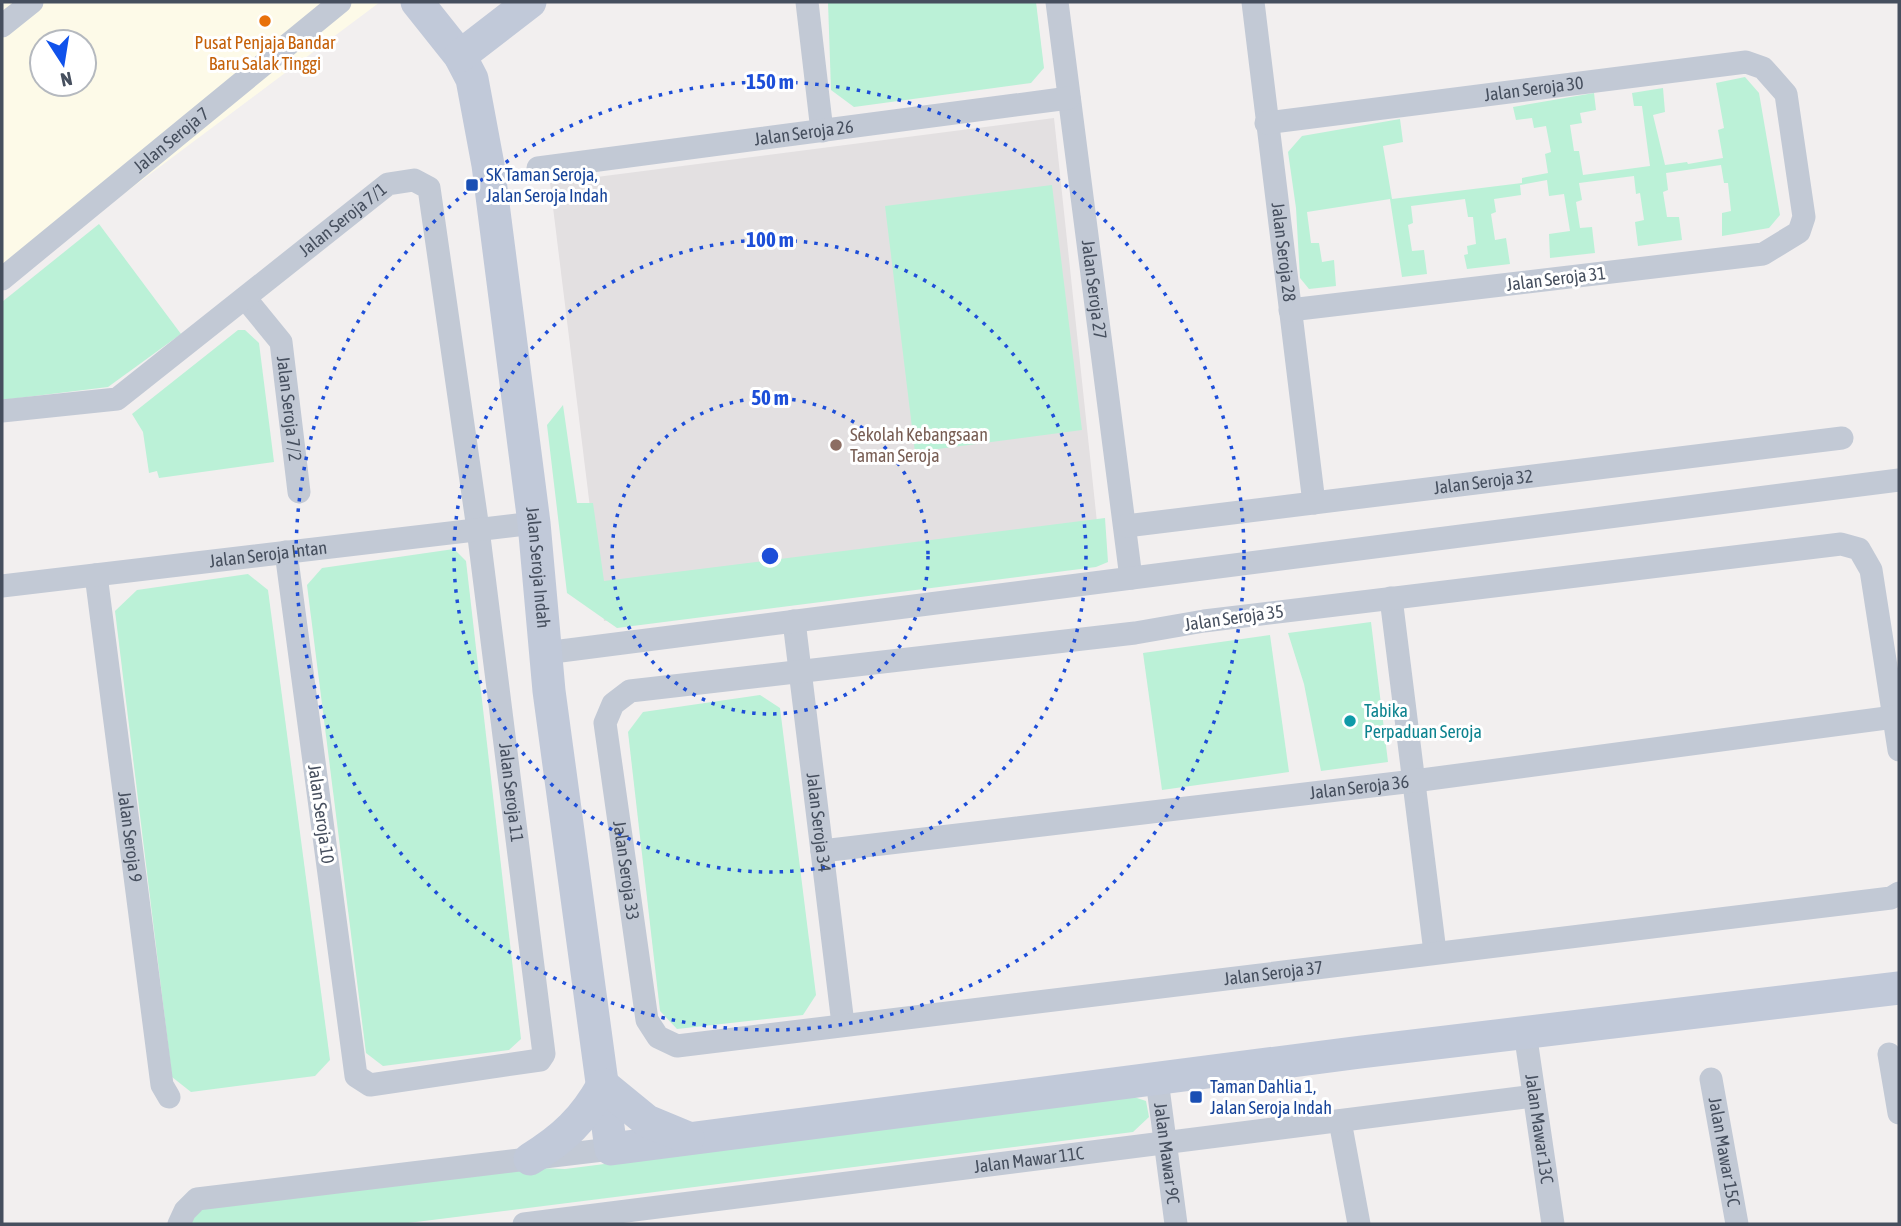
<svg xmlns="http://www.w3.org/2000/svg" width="1901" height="1226" font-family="'Asap Condensed',sans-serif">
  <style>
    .commercial { fill: #fdfae8; fill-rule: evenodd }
    .education { fill: #e3e0e1 }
    .green { fill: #bbf1d7 }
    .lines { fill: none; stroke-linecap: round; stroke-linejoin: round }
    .street { stroke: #c2c9d5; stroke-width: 23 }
    .secondary { stroke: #c1c9d9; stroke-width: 33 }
    .ring { fill: none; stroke: #1d4ed8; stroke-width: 3.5; stroke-dasharray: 3.5 7 }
    .food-dot { fill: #e8710a; stroke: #fff; stroke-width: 2.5 }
    .transit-dot { fill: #1a4fb4; stroke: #fff; stroke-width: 2.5 }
    .education-dot { fill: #8d6e63; stroke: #fff; stroke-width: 2.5 }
    .culture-dot { fill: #0f9aa8; stroke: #fff; stroke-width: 2.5 }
    .labels { text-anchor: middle; stroke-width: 6; stroke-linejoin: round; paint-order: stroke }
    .food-label { font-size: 18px; fill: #c56008; stroke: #fff }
    .street-label { font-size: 18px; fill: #464f5e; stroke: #fff }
    .transit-label { font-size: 18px; fill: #164399; stroke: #fff; text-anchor: start }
    .education-label { font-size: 18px; fill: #785e54; stroke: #fff; text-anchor: start }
    .culture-label { font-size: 18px; fill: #0d838f; stroke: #fff; text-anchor: start }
    .centre { fill: #1d4ed8; stroke: #fff; stroke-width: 3.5 }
    .ring-label { font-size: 21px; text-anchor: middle; font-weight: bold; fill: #1d4ed8; stroke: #fff; stroke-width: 6; stroke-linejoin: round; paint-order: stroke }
  </style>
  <rect width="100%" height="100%" fill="#f2efef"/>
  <path class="commercial" d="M2,2H380L2,285ZM42,42H84V84H42Z"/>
  <polygon class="education" points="1054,118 1101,560 604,621 550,183"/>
  <g class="green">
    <polygon points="828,2 1036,2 1044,68 1031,83 854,107 831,90"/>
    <polygon points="1745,77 1759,93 1780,215 1769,228 1722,236 1722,213 1731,211 1728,183 1724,183 1721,165 1666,173 1668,190 1663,192 1667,217 1679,217 1682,240 1638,246 1635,222 1644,220 1640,193 1636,194 1634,176 1579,183 1582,200 1576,202 1580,228 1592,227 1595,253 1550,258 1549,234 1570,231 1564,194 1549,196 1547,180 1520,185 1521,195 1494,199 1496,212 1491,214 1495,240 1506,238 1510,264 1467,269 1464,255 1468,254 1467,246 1476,244 1473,217 1468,217 1465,199 1411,206 1413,223 1408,225 1412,251 1424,250 1427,274 1402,277 1390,199 1307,212 1311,243 1319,243 1322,262 1334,260 1336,286 1309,289 1300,278 1296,208 1288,152 1302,136 1400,119 1403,142 1383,146 1392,199 1522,183 1522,178 1548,173 1545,154 1551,152 1546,126 1534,128 1532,118 1516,120 1513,107 1594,93 1596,110 1580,113 1582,123 1570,125 1574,151 1579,151 1583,175 1650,166 1642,106 1634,106 1632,93 1663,88 1665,112 1653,115 1665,165 1687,162 1688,164 1723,158 1718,130 1724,128 1716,83"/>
    <polygon points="1052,185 1082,430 915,452 885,206"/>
    <polygon points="99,224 181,334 108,387 2,400 2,302"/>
    <polygon points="238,330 245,330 259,343 274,462 159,478 157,471 149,473 143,432 132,414"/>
    <polygon points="563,405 577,503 593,503 604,581 1105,518 1108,562 1096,567 617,628 567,593 547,425"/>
    <polygon points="454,549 466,561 521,1039 509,1050 383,1066 366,1053 307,585 322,568"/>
    <polygon points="248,574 268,590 330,1060 315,1076 191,1092 172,1077 115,611 137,590"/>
    <polygon points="1371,622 1388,762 1321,771 1304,684 1288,633"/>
    <polygon points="1270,635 1289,772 1162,790 1143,653"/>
    <polygon points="760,695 780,708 816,995 803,1015 677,1029 660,1011 628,732 643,712"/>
    <polygon points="1134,1097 1146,1101 1149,1117 1133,1132 400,1224 188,1224 194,1211 212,1205 537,1168 565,1169"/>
  </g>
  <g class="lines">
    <g class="street">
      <polyline points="807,2 822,131"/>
      <path id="s1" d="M1057,2L1131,578"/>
      <path id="s2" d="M1253,2L1314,503"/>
      <polyline points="2,26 32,2"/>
      <path id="s3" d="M1266,123L1746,62L1763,68L1786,94L1804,217L1799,232L1763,254L1290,310"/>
      <path id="s4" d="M538,168L1069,98"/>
      <path id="s5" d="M2,279L340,2"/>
      <path id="s6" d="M245,298L281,342L299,492"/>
      <path id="s7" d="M2,411L117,399L388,184L414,180L429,188L478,529L544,1054L540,1060L370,1085L356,1076L286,552"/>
      <path id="s8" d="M1126,526L1842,438"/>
      <path id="s9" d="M96,575L162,1085L169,1097"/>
      <path id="s10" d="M2,586L534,523"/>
      <polyline points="1391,598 1435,952"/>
      <path id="s11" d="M794,621L843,1024"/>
      <polyline points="545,653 1899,480"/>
      <path id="s12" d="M1899,750L1871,570L1859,549L1841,544L1204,621L1135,633L630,691L613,704L605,723L647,1020L658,1037L677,1046L1891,898L1899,893"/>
      <path id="s13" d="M822,851L1414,781L1894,717"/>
      <path id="s14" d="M1525,1032L1553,1224"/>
      <polyline points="1889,1054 1899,1113"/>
      <path id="s15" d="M1711,1079L1737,1224"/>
      <path id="s16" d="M1157,1080L1176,1224"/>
      <polyline points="1340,1121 1359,1224"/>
      <polyline points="179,1224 185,1211 197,1199 611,1149"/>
      <path id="s17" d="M524,1224L1534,1096"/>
    </g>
    <g class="secondary">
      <path id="s18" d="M417,2L460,56L472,79L488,165L534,523L549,691L611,1149L1361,1052L1899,988"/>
      <polyline points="460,56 530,2"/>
      <path d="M530,1159C563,1139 584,1119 603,1085L647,1121L688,1138"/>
    </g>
  </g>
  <g class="ring">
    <circle cx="770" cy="556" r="158"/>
    <circle cx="770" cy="556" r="316"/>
    <circle cx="770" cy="556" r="474"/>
  </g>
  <circle class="food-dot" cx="265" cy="21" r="7"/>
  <g class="transit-dot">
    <rect x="465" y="178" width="14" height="14" rx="3.5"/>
    <rect x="1189" y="1090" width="14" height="14" rx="3.5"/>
  </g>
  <circle class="education-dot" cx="836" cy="445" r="7"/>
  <circle class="culture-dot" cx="1350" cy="721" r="7"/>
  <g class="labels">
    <g class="food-label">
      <text x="265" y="49">Pusat Penjaja Bandar<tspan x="265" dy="21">Baru Salak Tinggi</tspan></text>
    </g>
    <g class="street-label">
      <text dy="6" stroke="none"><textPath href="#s3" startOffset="270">Jalan Seroja 30</textPath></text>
      <text dy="6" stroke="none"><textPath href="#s4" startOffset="268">Jalan Seroja 26</textPath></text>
      <text dy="6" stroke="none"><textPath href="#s5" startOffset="219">Jalan Seroja 7</textPath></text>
      <text dy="6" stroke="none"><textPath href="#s7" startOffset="404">Jalan Seroja 7/1</textPath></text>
      <text dy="6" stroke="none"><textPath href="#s2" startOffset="252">Jalan Seroja 28</textPath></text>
      <text transform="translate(1556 279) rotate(-7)" y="6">Jalan Seroja 31</text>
      <text dy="6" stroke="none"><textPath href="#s1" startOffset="290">Jalan Seroja 27</textPath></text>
      <text dy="6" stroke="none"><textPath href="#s6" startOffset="124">Jalan Seroja 7/2</textPath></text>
      <text dy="6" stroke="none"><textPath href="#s8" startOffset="360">Jalan Seroja 32</textPath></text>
      <text dy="6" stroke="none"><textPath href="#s10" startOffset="268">Jalan Seroja Intan</textPath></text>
      <text dy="6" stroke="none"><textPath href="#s18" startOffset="588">Jalan Seroja Indah</textPath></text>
      <text transform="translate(1234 618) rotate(-8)" y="6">Jalan Seroja 35</text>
      <text dy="6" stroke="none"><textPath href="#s13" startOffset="541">Jalan Seroja 36</textPath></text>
      <text dy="6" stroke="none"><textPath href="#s7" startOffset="1115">Jalan Seroja 11</textPath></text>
      <text transform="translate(321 814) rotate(82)" y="6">Jalan Seroja 10</text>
      <text dy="6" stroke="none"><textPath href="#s11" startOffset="203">Jalan Seroja 34</textPath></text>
      <text dy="6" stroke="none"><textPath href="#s9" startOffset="264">Jalan Seroja 9</textPath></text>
      <text dy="6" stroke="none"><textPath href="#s12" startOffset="1636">Jalan Seroja 33</textPath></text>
      <text dy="6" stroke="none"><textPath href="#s12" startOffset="2429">Jalan Seroja 37</textPath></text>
      <text dy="6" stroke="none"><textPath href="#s14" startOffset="98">Jalan Mawar 13C</textPath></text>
      <text dy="6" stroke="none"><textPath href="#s16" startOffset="74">Jalan Mawar 9C</textPath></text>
      <text dy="6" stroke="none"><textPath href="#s15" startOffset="74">Jalan Mawar 15C</textPath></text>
      <text dy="6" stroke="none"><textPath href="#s17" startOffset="509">Jalan Mawar 11C</textPath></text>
    </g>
    <g class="transit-label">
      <text x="486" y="181">SK Taman Seroja,<tspan x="486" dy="21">Jalan Seroja Indah</tspan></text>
      <text x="1210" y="1093">Taman Dahlia 1,<tspan x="1210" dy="21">Jalan Seroja Indah</tspan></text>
    </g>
    <g class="education-label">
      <text x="850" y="441">Sekolah Kebangsaan<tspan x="850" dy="21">Taman Seroja</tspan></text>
    </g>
    <g class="culture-label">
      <text x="1364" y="717">Tabika<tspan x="1364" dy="21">Perpaduan Seroja</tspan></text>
    </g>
  </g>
  <circle cx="770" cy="556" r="10" class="centre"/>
  <g class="ring-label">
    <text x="770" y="89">150 m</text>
    <text x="770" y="247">100 m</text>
    <text x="770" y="405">50 m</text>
  </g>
  <rect width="1901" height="1226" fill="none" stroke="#464f5e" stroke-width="7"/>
  <g transform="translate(63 63) rotate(168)"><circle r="33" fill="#ffffff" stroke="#b5b9bf" stroke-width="2"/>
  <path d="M0-5L12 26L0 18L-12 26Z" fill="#1052eb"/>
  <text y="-10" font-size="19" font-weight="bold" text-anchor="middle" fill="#464f5e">N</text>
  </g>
</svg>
